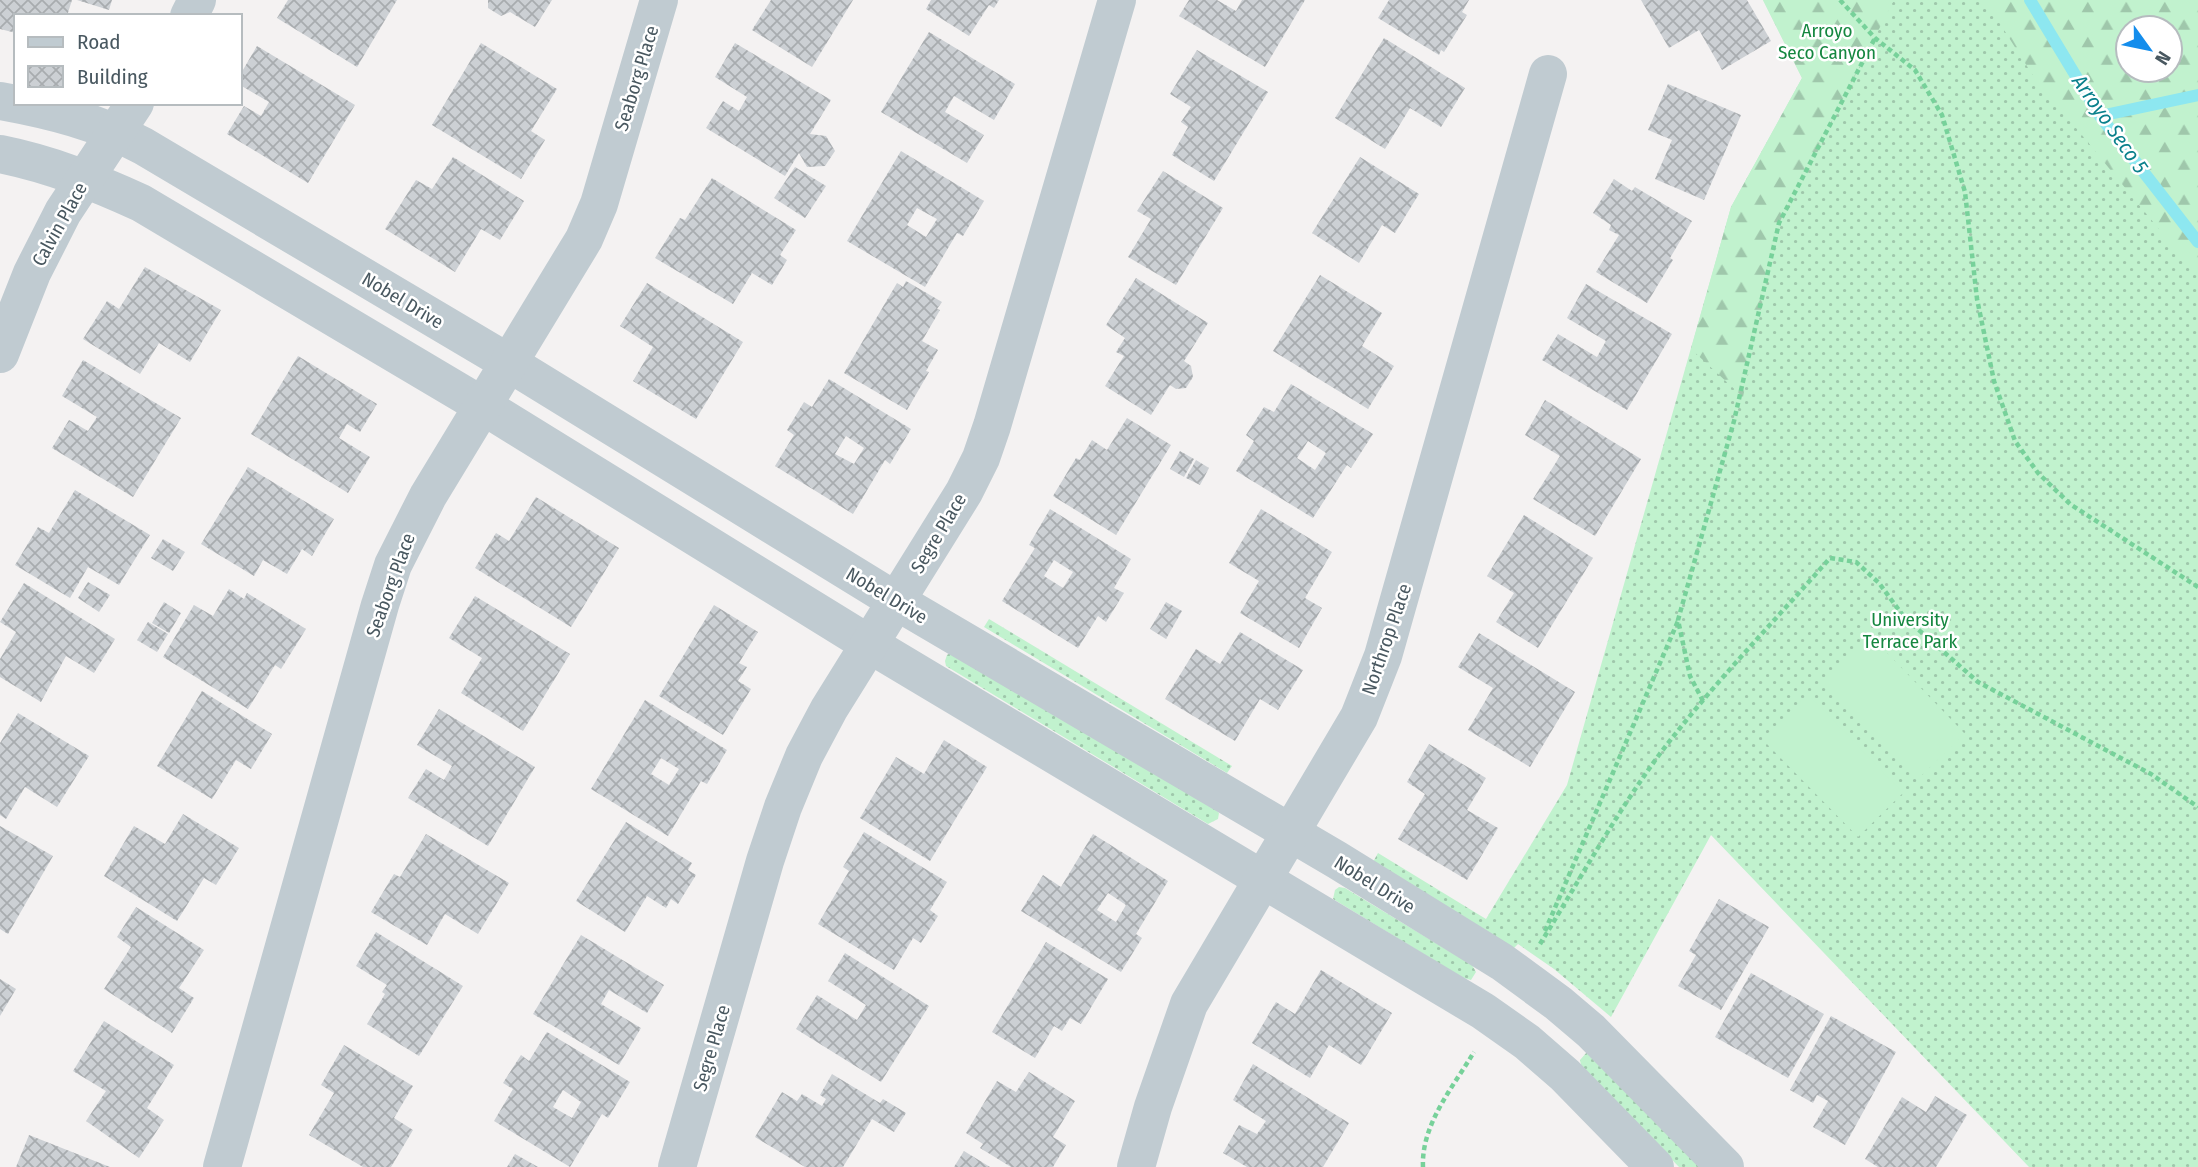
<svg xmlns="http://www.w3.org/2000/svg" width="2198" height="1167" font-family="'Fira Sans Condensed',sans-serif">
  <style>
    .grass { fill: url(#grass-dots); fill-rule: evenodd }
    .forest { fill: url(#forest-firs); fill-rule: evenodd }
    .pitch { fill: #c1f2ce }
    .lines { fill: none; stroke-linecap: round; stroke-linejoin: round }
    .stream { stroke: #8de7f0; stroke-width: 12 }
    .building { fill: url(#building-cross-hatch); fill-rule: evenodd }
    .path { stroke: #77d19a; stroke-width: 4.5; stroke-dasharray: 5 3.5; stroke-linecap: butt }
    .minor { stroke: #c0cbd1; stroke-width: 38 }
    .labels { text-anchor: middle; stroke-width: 5; stroke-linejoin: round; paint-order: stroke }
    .park-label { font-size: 19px; fill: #158740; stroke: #fff }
    .street-label { font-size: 19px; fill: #495860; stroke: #fff }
    .water-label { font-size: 21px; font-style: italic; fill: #0a818c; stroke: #fff }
  </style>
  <defs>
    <pattern id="grass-dots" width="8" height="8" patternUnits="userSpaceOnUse" patternTransform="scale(1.75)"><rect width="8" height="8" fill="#c1f2ce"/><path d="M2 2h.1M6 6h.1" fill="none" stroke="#9fc7ab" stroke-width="1.8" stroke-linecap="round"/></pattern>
    <pattern id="forest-firs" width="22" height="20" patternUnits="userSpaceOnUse" patternTransform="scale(1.75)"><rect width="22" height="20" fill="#c1f2ce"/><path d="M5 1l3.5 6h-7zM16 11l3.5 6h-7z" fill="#9fc7ab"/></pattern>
    <pattern id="building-cross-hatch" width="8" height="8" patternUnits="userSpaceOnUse" patternTransform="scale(1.75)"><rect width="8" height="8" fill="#ccd0d4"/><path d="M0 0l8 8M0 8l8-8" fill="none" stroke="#a8acaf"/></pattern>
  </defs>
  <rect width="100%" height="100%" fill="#f4f2f2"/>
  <g class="grass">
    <path d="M1763,0H2198V1167H2029L1711,835L1611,1017L1554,969L1518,944L1514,948L1373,862L1378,853L1486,919L1567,785L1731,207L1802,78ZM2128,28H2170V70H2128Z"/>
    <polygon points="989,619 1232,766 1227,773 984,627"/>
    <polygon points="952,652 1214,808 1219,813 1218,819 1208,824 946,666 945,661 947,655"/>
    <polygon points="1339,887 1345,888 1472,965 1476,972 1471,980 1463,978 1333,899 1335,890"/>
    <polygon points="1587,1052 1702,1167 1679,1167 1581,1065 1580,1060"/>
  </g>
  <g class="forest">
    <polygon points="1763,0 1894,0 1779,223 1743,397 1691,349 1731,207 1802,78"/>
    <path d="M1985,0H2198V277L2032,74ZM2170,28V70H2128V28Z"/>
  </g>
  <g class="pitch">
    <polygon points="1870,635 1965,734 1919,778 1823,679"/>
    <polygon points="1808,694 1903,793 1858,837 1762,739"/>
  </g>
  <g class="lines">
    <g class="stream">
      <polyline points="2030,0 2100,116 2198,242"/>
      <polyline points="2100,116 2198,95"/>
    </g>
  </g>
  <g class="building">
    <polygon points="0,0 72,0 67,16 16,16 16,33 0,29"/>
    <polygon points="77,0 112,0 109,10"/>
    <polygon points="288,0 397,0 357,67 277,18"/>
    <polygon points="488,0 552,0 535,27 510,12 501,16 488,8"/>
    <polygon points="771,0 853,0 812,67 752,30"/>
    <polygon points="931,0 999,0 994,8 989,5 969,36 926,9"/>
    <polygon points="1189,0 1217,0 1236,11 1242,0 1305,0 1265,67 1179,16"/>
    <polygon points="1389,0 1469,0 1462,12 1467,15 1444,52 1441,50 1439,55 1378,18"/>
    <polygon points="1641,0 1747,0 1771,41 1722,70 1699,30 1669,48"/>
    <polygon points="929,32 1015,84 994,120 954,96 945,112 984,135 967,163 881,112"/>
    <polygon points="1384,38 1465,88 1441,127 1410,108 1385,149 1335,118"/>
    <polygon points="481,43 557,89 531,131 545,140 521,179 432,125"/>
    <polygon points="735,43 831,100 810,134 826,136 835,151 825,166 807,167 799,153 785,176 706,128 723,101 739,111 747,97 715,77"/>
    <polygon points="257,46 355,105 308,183 227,134 244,106 261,116 269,102 240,85 240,75"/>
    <polygon points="1197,50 1268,92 1214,181 1172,155 1188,127 1181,122 1191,107 1170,94"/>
    <polygon points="1668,84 1741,115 1704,200 1655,179 1672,140 1648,130"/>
    <path d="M901,151L984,201L963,236L957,233L925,287L847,241ZM917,208L937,219L926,237L907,225Z"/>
    <polygon points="453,157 524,201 500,240 481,229 455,272 385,229 416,180 432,189"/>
    <polygon points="1360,157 1419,194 1395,233 1382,225 1359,263 1312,233"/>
    <polygon points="795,167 826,186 805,218 774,198"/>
    <polygon points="1163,171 1223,208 1176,285 1128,257 1151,219 1137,211"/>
    <polygon points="712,178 796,230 780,255 787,260 772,285 752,273 733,304 655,258 680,218 685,220"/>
    <polygon points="1614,179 1632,191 1635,187 1692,221 1670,258 1673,260 1647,303 1596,272 1619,235 1609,230 1611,225 1593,213"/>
    <polygon points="145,267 221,310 190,362 159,343 140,374 83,339 107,301 119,309"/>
    <polygon points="1320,275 1382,313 1362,346 1394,366 1368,409 1273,351"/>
    <polygon points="1136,278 1208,323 1184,361 1191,366 1193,377 1186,388 1176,389 1170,385 1151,415 1105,386 1124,356 1116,352 1125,338 1106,325"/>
    <polygon points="906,281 942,302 937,309 940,310 922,341 938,350 926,371 929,372 907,410 844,373 897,283 903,287"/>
    <polygon points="647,283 743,342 696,419 633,381 653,347 620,326"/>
    <polygon points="1586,284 1672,334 1627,410 1542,360 1558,334 1597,357 1606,341 1567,318"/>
    <polygon points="298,356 377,404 360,432 347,424 339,438 370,457 348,493 251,434"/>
    <polygon points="83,360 181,418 133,497 52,448 69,420 88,431 97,417 62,396"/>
    <path d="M829,379L911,429L890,464L885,460L853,514L775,466L794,435L787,430L804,402L812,407ZM846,436L864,448L854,464L835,454Z"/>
    <path d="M1291,384L1373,434L1351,468L1347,465L1313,518L1236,471L1254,441L1246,435L1264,407L1274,412ZM1308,441L1326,453L1315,470L1297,458Z"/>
    <polygon points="1545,400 1641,459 1595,536 1533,499 1560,456 1525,435"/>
    <polygon points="1127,418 1171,445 1116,535 1053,496 1076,458 1080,460 1092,440 1107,450"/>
    <polygon points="1180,451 1194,459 1184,477 1170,469"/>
    <polygon points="1196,460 1209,468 1200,485 1186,478"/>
    <polygon points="248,467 334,519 312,556 302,549 287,574 263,560 254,576 201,544"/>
    <polygon points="75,490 150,535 119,585 88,567 70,598 15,565 38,527 49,533"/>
    <polygon points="536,497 619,548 571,627 475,568 496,533 509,541"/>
    <path d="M1050,509L1131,559L1114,588L1124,593L1106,622L1098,616L1078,648L1002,601L1035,548L1029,545ZM1054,560L1073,572L1063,588L1044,576Z"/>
    <polygon points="1261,509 1332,552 1305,598 1322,608 1299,648 1240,613 1259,581 1229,563"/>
    <polygon points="1524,515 1593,558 1538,648 1496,622 1514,593 1487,576"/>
    <polygon points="163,539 185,552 173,571 151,558"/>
    <polygon points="88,582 110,595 99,612 78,598"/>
    <polygon points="24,583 115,639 94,673 66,656 41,702 0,677 0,659 16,632 0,622"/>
    <polygon points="229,589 244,599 247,593 306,629 281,669 275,665 248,709 163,657 194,605 213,616"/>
    <polygon points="475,596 570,654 523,731 461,693 482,658 449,638"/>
    <polygon points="164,602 181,613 169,633 152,623"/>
    <polygon points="1166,602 1182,611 1166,639 1150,629"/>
    <polygon points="714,605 758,632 739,663 747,667 738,681 751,689 723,735 659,696"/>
    <polygon points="148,622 168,634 157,652 137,640"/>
    <polygon points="1240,632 1303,670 1278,710 1260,699 1235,741 1165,699 1196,649 1220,664"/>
    <polygon points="1479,633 1575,692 1530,767 1468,730 1493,688 1458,667"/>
    <polygon points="202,691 272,734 251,769 236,760 212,799 157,766"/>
    <path d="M645,700L727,750L707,784L701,781L668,836L591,789ZM661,758L679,769L669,785L651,774Z"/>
    <polygon points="439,709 535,767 488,846 408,798 426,769 444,780 452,766 417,745"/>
    <polygon points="18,713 89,756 57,807 25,787 6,819 0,815 0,743"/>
    <polygon points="944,740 987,767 930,861 860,818 896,757 924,774"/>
    <polygon points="1429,744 1486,778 1467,810 1498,828 1467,880 1398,839 1425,794 1407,782"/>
    <polygon points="183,814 239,848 216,885 204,878 177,921 104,876 134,826 165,844"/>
    <polygon points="626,822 692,863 688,870 696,875 678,904 671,899 666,908 647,896 625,932 576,901"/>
    <polygon points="0,826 53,856 8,934 0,929"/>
    <polygon points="864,832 947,882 930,910 938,916 921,943 913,938 894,970 818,924 849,871 843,867"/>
    <polygon points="426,834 509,883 478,934 445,914 427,945 371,912 394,874 400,877"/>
    <path d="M1093,834L1168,881L1136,934L1142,938L1121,972L1021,911L1043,875L1061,887ZM1108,893L1126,905L1116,922L1097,910Z"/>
    <polygon points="1719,899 1769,927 1721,1010 1678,986 1696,955 1689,951"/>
    <polygon points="136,907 204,950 179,988 194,998 172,1033 104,989 131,947 117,937"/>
    <polygon points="376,932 463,986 419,1056 367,1024 385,994 382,992 387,985 356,966"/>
    <polygon points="581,935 664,985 647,1013 609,990 601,1004 641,1028 619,1065 533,1014"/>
    <polygon points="1046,942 1108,979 1081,1024 1070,1018 1062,1031 1054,1026 1035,1058 992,1032"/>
    <polygon points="845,953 929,1006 881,1082 796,1029 817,995 857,1020 866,1005 828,981"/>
    <polygon points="1321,970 1392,1013 1361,1065 1329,1045 1310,1078 1252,1043 1276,1002 1295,1014"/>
    <polygon points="1751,973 1824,1014 1788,1078 1715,1037"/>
    <polygon points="0,979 16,989 0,1016"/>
    <polygon points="1831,1016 1896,1052 1845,1145 1813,1127 1828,1101 1817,1095 1813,1103 1790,1090"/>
    <polygon points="104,1021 174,1065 147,1108 164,1120 139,1158 86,1121 106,1091 73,1071"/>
    <path d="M547,1032L630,1082L608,1118L602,1114L570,1167L494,1121L513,1089L503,1083L521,1055L529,1061ZM563,1090L581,1102L572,1118L553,1107Z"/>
    <polygon points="344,1045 413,1086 394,1118 413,1130 391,1167 363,1167 309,1135 334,1093 321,1085"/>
    <polygon points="1253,1064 1349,1123 1323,1167 1247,1167 1223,1153 1239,1125 1257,1134 1266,1121 1233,1100"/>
    <polygon points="1029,1072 1075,1101 1053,1137 1066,1145 1053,1167 1011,1167 980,1148 983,1144 966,1133 997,1081 1016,1092"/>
    <polygon points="832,1074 880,1103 883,1099 906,1113 894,1132 872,1119 843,1167 805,1167 755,1137 782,1092 797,1101 802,1094 822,1106 826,1099 820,1095"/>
    <polygon points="1935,1096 1967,1115 1936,1167 1878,1167 1865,1159 1902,1097 1926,1112"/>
    <polygon points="29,1135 110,1167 16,1167"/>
    <polygon points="964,1151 990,1167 954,1167"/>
    <polygon points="515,1154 538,1167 507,1167"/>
  </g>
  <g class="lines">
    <g class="path">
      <polyline points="1840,0 1875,38 1915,70 1942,115 1965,192 1977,299 1994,381 2015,441 2038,473 2070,504 2198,587"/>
      <polyline points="1703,701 1690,676 1678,620 1734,421 1779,223 1875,38"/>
      <polyline points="1545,931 1678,621"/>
      <path d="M1540,944C1579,881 1615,815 1659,755C1711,686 1773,623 1830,558L1856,562L1879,583L1904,617L1978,682L2151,774L2198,807"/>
      <path d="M1423,1167C1421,1125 1453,1087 1474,1052"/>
    </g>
    <g class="minor">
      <polyline points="189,16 197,0"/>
      <path d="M0,101C50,110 98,122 143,146L509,363L896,601L1337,860L1502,962L1558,1003L1591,1031L1725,1167"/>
      <path d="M0,154C50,164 95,182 141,203L483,406L869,644L1483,1011L1527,1042L1565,1075L1655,1167"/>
      <polyline points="0,354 32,273 63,212 135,103"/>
      <polyline points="222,1167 380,605 393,565 428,496 584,239 599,204 659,0"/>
      <polyline points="677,1167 765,861 783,807 804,756 829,709 964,492 981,458 992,426 1117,0"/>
      <polyline points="1136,1167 1153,1107 1189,1004 1359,717 1383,656 1548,74"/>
    </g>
  </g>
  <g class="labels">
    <g class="park-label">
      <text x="1827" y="37">Arroyo<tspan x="1827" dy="22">Seco Canyon</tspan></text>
      <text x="1910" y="626">University<tspan x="1910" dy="22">Terrace Park</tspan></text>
    </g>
    <g class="street-label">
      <text transform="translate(636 78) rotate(-73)" y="7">Seaborg Place</text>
      <text transform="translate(59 224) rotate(-61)" y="7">Calvin Place</text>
      <text transform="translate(403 300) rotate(31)" y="7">Nobel Drive</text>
      <text transform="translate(938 533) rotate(-59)" y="7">Segre Place</text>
      <text transform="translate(390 585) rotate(-70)" y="7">Seaborg Place</text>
      <text transform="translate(887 595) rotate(31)" y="7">Nobel Drive</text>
      <text transform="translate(1386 639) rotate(-71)" y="7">Northrop Place</text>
      <text transform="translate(1375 884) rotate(32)" y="7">Nobel Drive</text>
      <text transform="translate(711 1048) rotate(-74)" y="7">Segre Place</text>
    </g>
    <g class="water-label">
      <text transform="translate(2110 124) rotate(55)" y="7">Arroyo Seco 5</text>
    </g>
  </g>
  <rect x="14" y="14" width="228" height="91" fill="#ffffff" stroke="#b6bcbf" stroke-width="2"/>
  <rect x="28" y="37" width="35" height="10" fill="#c0cbd1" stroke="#b6bcbf" stroke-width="2"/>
  <text x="77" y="49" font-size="21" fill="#495860">Road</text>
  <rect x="28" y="66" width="35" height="21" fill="url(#building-cross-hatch)" stroke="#b6bcbf" stroke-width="2"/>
  <text x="77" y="84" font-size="21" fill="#495860">Building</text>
  <g transform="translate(2149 49) rotate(123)"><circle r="33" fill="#ffffff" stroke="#b6bcbf" stroke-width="2"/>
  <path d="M0-5L12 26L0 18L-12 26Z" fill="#148dec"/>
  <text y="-10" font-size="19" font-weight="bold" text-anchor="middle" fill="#495860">N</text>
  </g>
</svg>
